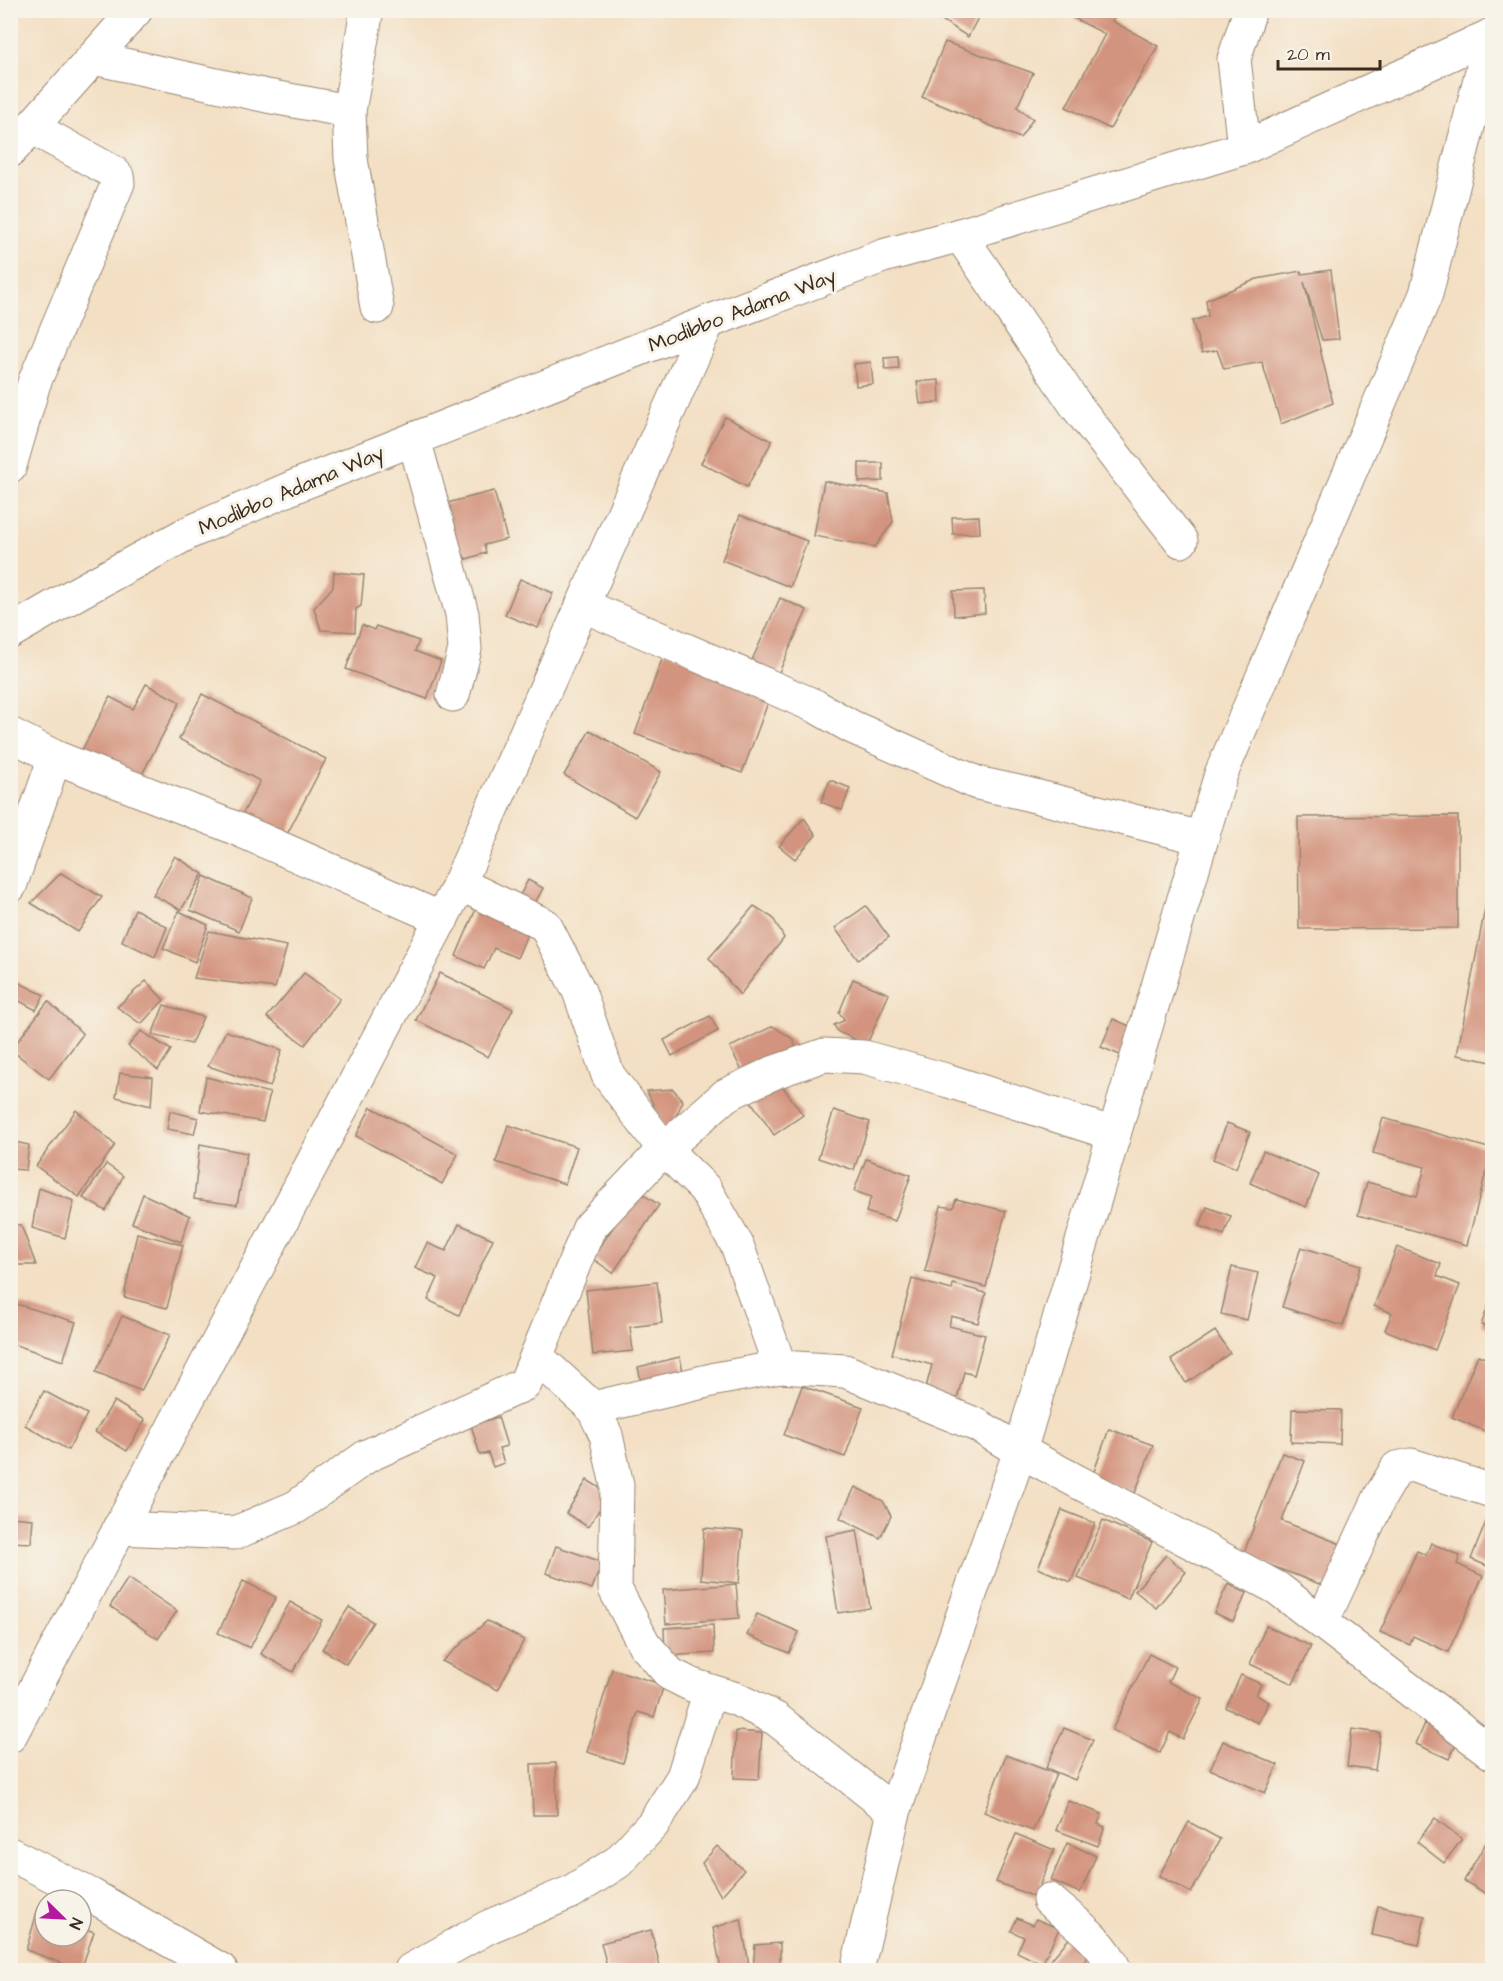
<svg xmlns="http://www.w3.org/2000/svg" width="1503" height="1981" font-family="'Architects Daughter',sans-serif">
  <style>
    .building { fill: #d3947f }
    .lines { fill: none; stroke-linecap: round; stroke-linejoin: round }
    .minor-casing { stroke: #978470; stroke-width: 35 }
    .major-casing { stroke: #978470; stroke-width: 35 }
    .minor { stroke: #fff; stroke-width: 33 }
    .major { stroke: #fff; stroke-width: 33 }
    .labels { text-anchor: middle; stroke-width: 6; stroke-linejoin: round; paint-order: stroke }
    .street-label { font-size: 21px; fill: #3b2a1e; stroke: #f7f3e8 }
  </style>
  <rect width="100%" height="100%" fill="#f7f3e8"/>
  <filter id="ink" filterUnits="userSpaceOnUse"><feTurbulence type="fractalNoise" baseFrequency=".0167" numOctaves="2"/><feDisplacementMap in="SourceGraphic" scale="12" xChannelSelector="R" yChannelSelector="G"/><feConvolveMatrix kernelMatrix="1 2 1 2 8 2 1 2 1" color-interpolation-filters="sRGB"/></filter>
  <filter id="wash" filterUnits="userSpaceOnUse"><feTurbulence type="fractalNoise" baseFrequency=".008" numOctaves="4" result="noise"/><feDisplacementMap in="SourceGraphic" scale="24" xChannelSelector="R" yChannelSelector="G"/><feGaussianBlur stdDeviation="1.35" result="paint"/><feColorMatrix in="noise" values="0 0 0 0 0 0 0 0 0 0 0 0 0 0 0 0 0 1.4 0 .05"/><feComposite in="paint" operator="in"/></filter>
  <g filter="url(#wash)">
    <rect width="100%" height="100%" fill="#f3dfc3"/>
    <g id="blocks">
      <g class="building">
        <polygon points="920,10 982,10 968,37 942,20"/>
        <polygon points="1058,10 1118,10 1112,21 1158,46 1110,129 1066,107 1105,34"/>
        <polygon points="945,42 1033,73 1017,107 1033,119 1020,138 922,97"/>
        <polygon points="1331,270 1339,339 1322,340 1304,282 1333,403 1281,424 1262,362 1224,369 1217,350 1202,353 1192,321 1208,316 1206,300 1257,279 1301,271 1302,274"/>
        <polygon points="898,357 899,369 885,370 884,358"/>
        <polygon points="871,362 873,384 856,386 854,364"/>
        <polygon points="939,380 940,402 920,404 917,382"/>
        <polygon points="725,417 772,441 747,487 701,463"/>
        <polygon points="859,463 883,463 883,481 859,482"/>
        <polygon points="824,481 888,493 893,522 875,547 814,536"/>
        <polygon points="494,491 507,539 484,545 486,553 466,559 462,553 453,555 439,505"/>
        <polygon points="740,515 807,541 790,587 722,560"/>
        <polygon points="979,516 980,533 953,534 952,517"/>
        <polygon points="334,572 364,575 361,606 356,609 355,632 321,630 314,608 333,587"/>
        <polygon points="520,579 553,593 538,628 505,615"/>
        <polygon points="984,590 985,613 954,616 953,591"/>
        <polygon points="780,598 807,610 775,681 748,669"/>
        <polygon points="362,625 374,630 376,626 419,641 415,651 441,661 427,699 346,669"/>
        <polygon points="665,651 773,689 742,773 635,734"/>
        <polygon points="146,684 180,702 138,782 81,752 110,697 133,709"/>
        <polygon points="202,694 326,759 284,840 241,817 260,781 179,739"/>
        <polygon points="590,730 661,772 635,817 564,775"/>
        <polygon points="830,780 850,788 842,810 821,802"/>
        <polygon points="1458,816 1458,928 1299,929 1298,817"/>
        <polygon points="804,818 816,835 795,859 779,846"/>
        <polygon points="175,856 203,874 181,910 153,895"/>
        <polygon points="61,873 102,897 78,932 31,903"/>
        <polygon points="204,876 252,898 239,931 190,910"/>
        <polygon points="528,880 543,888 533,907 518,899"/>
        <polygon points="479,902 531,925 517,958 494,948 484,969 456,956"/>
        <polygon points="1486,903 1492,905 1492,1062 1457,1055"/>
        <polygon points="754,906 773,918 784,938 740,995 709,958"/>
        <polygon points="866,906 889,937 858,960 835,928"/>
        <polygon points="135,909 167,927 155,957 122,941"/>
        <polygon points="179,911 208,925 195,962 163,948"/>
        <polygon points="209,931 287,946 275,988 194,978"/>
        <polygon points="304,973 340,999 305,1045 267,1017"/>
        <polygon points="440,973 513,1009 488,1057 416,1020"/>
        <polygon points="10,978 44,995 36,1010 10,996"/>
        <polygon points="853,979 889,994 867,1044 838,1032 834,1025 845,1020 839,1013"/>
        <polygon points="146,981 164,1000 141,1024 117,1007"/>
        <polygon points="48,1001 83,1034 49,1079 11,1050"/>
        <polygon points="164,1005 203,1017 191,1044 152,1035"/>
        <polygon points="710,1016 718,1031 672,1056 664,1040"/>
        <polygon points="1113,1019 1139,1030 1127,1058 1101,1047"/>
        <polygon points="773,1026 794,1040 796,1059 748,1083 730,1047"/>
        <polygon points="141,1031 171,1050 158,1070 128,1046"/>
        <polygon points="226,1031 282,1050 270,1087 208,1066"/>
        <polygon points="120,1073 153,1077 151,1106 116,1097"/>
        <polygon points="206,1077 270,1093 263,1122 200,1111"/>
        <polygon points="778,1080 803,1115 774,1135 750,1100"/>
        <polygon points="673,1089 683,1101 667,1135 647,1091"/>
        <polygon points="371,1107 458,1154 442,1184 356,1136"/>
        <polygon points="76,1110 115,1145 79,1197 36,1166"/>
        <polygon points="834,1110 870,1122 854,1170 818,1158"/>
        <polygon points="170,1111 198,1118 194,1134 167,1129"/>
        <polygon points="1383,1118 1492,1149 1467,1245 1358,1215 1367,1182 1417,1196 1425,1167 1373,1153"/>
        <polygon points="1227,1123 1250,1132 1236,1168 1213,1159"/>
        <polygon points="508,1125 577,1147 565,1184 496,1162"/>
        <polygon points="10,1141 29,1145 26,1170 10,1169"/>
        <polygon points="200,1144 247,1153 237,1205 194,1199"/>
        <polygon points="1263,1151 1319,1175 1306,1207 1250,1183"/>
        <polygon points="866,1159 911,1175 895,1221 866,1212 871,1197 854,1191"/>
        <polygon points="106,1164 123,1176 106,1211 83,1198"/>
        <polygon points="39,1188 74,1201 65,1238 32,1228"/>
        <polygon points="638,1191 659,1205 613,1273 592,1258"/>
        <polygon points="143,1194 190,1216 181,1242 132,1223"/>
        <polygon points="956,1199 1006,1211 986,1287 925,1271 941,1206 953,1208"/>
        <polygon points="1207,1207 1231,1216 1224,1235 1200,1226"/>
        <polygon points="459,1224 493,1239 459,1315 428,1300 438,1278 415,1268 427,1243 446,1251"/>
        <polygon points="10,1225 21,1225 36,1265 19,1265 10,1261"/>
        <polygon points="137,1233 183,1245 167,1308 124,1297"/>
        <polygon points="1301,1247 1361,1265 1343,1326 1282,1307"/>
        <polygon points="1397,1247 1441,1264 1437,1276 1460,1285 1435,1350 1385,1330 1392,1313 1374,1306"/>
        <polygon points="1232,1267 1258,1273 1247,1320 1221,1314"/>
        <polygon points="912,1279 952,1290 953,1284 986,1293 978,1323 951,1316 949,1326 985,1335 974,1375 964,1372 956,1403 924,1395 932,1365 892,1354"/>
        <polygon points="657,1282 662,1323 630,1327 633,1351 593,1355 586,1290"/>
        <polygon points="1492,1296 1492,1329 1481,1325"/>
        <polygon points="13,1303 76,1322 63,1361 10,1343"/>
        <polygon points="122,1316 170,1335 141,1391 96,1372"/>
        <polygon points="1215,1331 1230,1353 1186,1383 1171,1360"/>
        <polygon points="1478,1355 1492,1361 1492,1434 1452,1417"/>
        <polygon points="680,1357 685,1382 643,1391 638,1367"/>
        <polygon points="802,1386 863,1407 845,1457 784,1435"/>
        <polygon points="44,1391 87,1414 68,1450 25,1425"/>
        <polygon points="114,1401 145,1420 127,1451 95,1432"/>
        <polygon points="1292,1409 1341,1410 1340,1444 1291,1442"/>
        <polygon points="498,1417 507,1446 499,1448 504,1463 493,1467 488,1453 480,1455 471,1425"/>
        <polygon points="1109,1429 1153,1445 1135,1493 1092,1477"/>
        <polygon points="1282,1453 1305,1461 1282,1521 1346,1546 1330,1588 1243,1555"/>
        <polygon points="587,1480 613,1496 603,1512 599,1510 588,1527 566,1513"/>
        <polygon points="855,1487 883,1501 891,1516 880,1538 840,1518"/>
        <polygon points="1492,1507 1492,1568 1471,1559"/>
        <polygon points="1062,1510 1095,1523 1071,1582 1038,1568"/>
        <polygon points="10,1517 33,1519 31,1543 10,1542"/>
        <polygon points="1103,1520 1152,1542 1128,1599 1078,1578"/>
        <polygon points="704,1528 743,1531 739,1583 701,1579"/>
        <polygon points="857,1530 870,1608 838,1613 826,1536"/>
        <polygon points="1431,1543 1460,1556 1457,1564 1483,1576 1448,1652 1413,1636 1410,1645 1380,1632 1417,1551 1426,1555"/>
        <polygon points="556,1546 602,1562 592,1589 546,1573"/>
        <polygon points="1166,1555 1186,1572 1156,1608 1135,1591"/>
        <polygon points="128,1578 177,1611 158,1639 110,1606"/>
        <polygon points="243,1581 276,1597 250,1648 218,1633"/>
        <polygon points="736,1584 739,1618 666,1624 663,1590"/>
        <polygon points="1228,1584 1247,1593 1233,1621 1214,1613"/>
        <polygon points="290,1602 322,1620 293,1672 261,1654"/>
        <polygon points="349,1607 373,1622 346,1664 322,1649"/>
        <polygon points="757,1614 799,1632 789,1653 747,1635"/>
        <polygon points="487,1621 524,1640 498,1690 442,1661"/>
        <polygon points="713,1625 714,1653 665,1656 664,1628"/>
        <polygon points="1266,1626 1311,1646 1293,1684 1250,1664"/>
        <polygon points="1149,1654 1175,1667 1168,1682 1203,1699 1183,1739 1170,1732 1160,1753 1112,1730"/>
        <polygon points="612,1669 664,1685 654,1717 638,1712 623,1763 587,1752"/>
        <polygon points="1241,1675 1261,1684 1256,1695 1269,1702 1258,1723 1226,1708"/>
        <polygon points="1426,1721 1460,1737 1449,1759 1416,1744"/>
        <polygon points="1064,1728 1093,1740 1075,1780 1046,1768"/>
        <polygon points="1352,1729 1380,1733 1375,1770 1347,1766"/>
        <polygon points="736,1731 762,1733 759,1779 734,1778"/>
        <polygon points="1223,1741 1278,1765 1265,1793 1210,1769"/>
        <polygon points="1006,1755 1056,1774 1033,1831 984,1812"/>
        <polygon points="556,1763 557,1815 533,1815 531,1764"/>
        <polygon points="1068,1801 1102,1814 1098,1824 1105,1827 1098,1846 1056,1830"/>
        <polygon points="1435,1818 1462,1839 1444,1863 1417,1842"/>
        <polygon points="1189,1822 1220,1839 1191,1893 1159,1876"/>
        <polygon points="1492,1832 1492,1897 1464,1881"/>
        <polygon points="1016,1834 1054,1850 1035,1897 996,1882"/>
        <polygon points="1067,1843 1096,1856 1080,1893 1051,1880"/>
        <polygon points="717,1846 744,1870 721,1896 702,1863"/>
        <polygon points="1378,1906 1425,1916 1419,1945 1372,1935"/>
        <polygon points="38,1909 45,1912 45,1936 81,1936 81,1927 94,1932 81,1970 26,1950"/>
        <polygon points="1017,1918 1033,1925 1036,1919 1059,1929 1042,1964 1017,1952 1024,1937 1011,1931"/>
        <polygon points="741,1919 749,1965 721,1970 713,1928"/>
        <polygon points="651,1930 661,1970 608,1970 601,1943"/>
        <polygon points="1073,1934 1093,1951 1077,1970 1042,1970"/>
        <polygon points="780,1943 780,1970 753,1970 755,1945"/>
      </g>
    </g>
  </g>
  <g filter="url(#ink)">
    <use href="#blocks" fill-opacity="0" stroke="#978470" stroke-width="1.5"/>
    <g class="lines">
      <defs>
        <g id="minor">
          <polyline points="367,10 349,111 351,159 377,307"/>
          <polyline points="93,58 267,96 349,111"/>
          <polyline points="1244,148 1234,59 1250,10"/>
          <polyline points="10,151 136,10"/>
          <polyline points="960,235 1075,404 1181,541"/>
          <polyline points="414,439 462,614 465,649 453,695"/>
          <polyline points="10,466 34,383 118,183 117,176 113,172 31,127"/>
          <polyline points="582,605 815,706 852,727 977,783 1023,793 1201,838"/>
          <polyline points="10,734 55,757 230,826 442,919"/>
          <polyline points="460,884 545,925 579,991 608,1075 664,1149 705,1189 737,1245 780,1367"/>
          <polyline points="10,886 55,757"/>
          <polyline points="537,1357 593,1408 606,1435 617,1485 615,1589 644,1644 670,1674 692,1685 736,1699 776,1719 894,1812"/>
          <polyline points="593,1408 716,1379 780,1367 845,1371 977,1425 1020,1451 1277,1588 1492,1753"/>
          <polyline points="119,1528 235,1533 296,1507 367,1456 525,1384 589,1228 664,1149 726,1095 775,1072 824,1055 864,1057 949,1081 1114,1134"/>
          <polyline points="1322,1622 1380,1497 1397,1468 1411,1465 1492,1491"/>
          <polyline points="10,1736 455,893 708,322"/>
          <polyline points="10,1854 91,1895 221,1970"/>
          <path d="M1049,1900C1073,1921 1103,1941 1115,1970"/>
          <polyline points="411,1970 488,1927 571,1892 618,1862 653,1824 683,1777 710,1691"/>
          <polyline points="857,1970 894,1812 1020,1451 1221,774 1426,294 1491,35"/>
        </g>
        <polyline id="major" points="10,632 81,591 188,533 298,485 708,322 883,256 960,235 1244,148 1492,35"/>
      </defs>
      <use href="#minor" class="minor-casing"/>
      <use href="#major" class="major-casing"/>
      <use href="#minor" class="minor"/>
      <use href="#major" class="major"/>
    </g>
  </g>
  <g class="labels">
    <g class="street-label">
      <text transform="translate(742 310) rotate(-21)" y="7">Modibbo Adama Way</text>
      <text transform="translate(291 490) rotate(-23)" y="7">Modibbo Adama Way</text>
    </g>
  </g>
  <rect width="1503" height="1981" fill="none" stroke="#f7f3e8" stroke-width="36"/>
  <g transform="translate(63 1918) rotate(114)"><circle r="28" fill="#f7f3e8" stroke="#aca397" stroke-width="1.5"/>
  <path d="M0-4.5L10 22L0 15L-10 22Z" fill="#b5179e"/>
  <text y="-9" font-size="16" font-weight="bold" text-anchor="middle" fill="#3b2a1e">N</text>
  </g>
  <path d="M1278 60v9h102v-9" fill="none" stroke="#3b2a1e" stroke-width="3"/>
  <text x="1287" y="60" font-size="18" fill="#3b2a1e" stroke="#f7f3e8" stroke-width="4.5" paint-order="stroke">20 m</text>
</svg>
